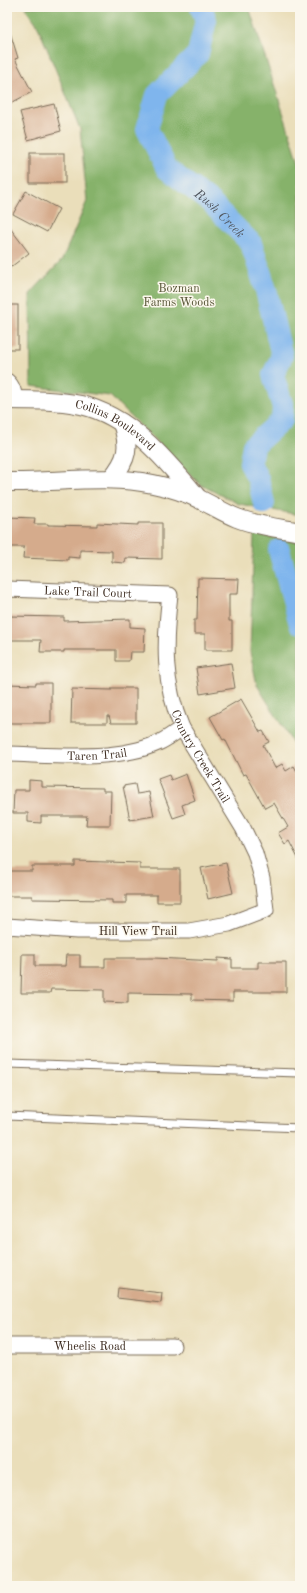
<svg xmlns="http://www.w3.org/2000/svg" width="307" height="1593" font-family="'Old Standard TT',serif">
  <style>
    .forest { fill: #86b26b; stroke: #606e44 }
    .lines { fill: none; stroke-linecap: round; stroke-linejoin: round }
    .river { stroke: #7fb5ed; stroke-width: 22 }
    .building { fill: #d5ab8c }
    .service-casing { stroke: #786955; stroke-width: 9 }
    .minor-casing { stroke: #786955; stroke-width: 17 }
    .tertiary-casing { stroke: #786955; stroke-width: 20 }
    .service { stroke: #fff; stroke-width: 7 }
    .minor { stroke: #fff; stroke-width: 15 }
    .tertiary { stroke: #fff; stroke-width: 18 }
    .labels { text-anchor: middle; stroke-width: 3; stroke-linejoin: round; paint-order: stroke }
    .park-label { font-size: 12px; fill: #565435; stroke: #fbf7ec }
    .street-label { font-size: 12px; fill: #3b2a1e; stroke: #fbf7ec }
    .water-label { font-size: 13px; font-style: italic; fill: #4f545c; stroke: #fbf7ec }
  </style>
  <rect width="100%" height="100%" fill="#fbf7ec"/>
  <filter id="ink" filterUnits="userSpaceOnUse"><feTurbulence type="fractalNoise" baseFrequency=".025" numOctaves="2"/><feDisplacementMap in="SourceGraphic" scale="8" xChannelSelector="R" yChannelSelector="G"/><feConvolveMatrix kernelMatrix="1 2 1 2 8 2 1 2 1" color-interpolation-filters="sRGB"/></filter>
  <filter id="wash" filterUnits="userSpaceOnUse"><feTurbulence type="fractalNoise" baseFrequency=".012" numOctaves="4" result="noise"/><feDisplacementMap in="SourceGraphic" scale="16" xChannelSelector="R" yChannelSelector="G"/><feGaussianBlur stdDeviation="0.9" result="paint"/><feColorMatrix in="noise" values="0 0 0 0 0 0 0 0 0 0 0 0 0 0 0 0 0 1.4 0 .05"/><feComposite in="paint" operator="in"/></filter>
  <g filter="url(#wash)">
    <rect width="100%" height="100%" fill="#eadeba"/>
    <g class="forest">
      <polygon points="25,7 249,7 300,165 300,515 239,504 201,485 110,396 31,386 30,294 62,260 87,201 80,129 37,24"/>
      <polygon points="254,534 300,542 300,755 257,685 250,652"/>
    </g>
    <g class="lines">
      <g class="river">
        <path id="s1" d="M201,7L206,20L198,54L157,95L147,129L167,169L208,200L251,243L266,290L282,356L273,375L283,407L282,420L253,446L250,463L258,479L264,503"/>
        <polyline points="279,550 300,624"/>
      </g>
    </g>
    <g id="blocks">
      <g class="building">
        <polygon points="9,29 18,58 15,59 32,92 7,105 7,30"/>
        <polygon points="54,104 61,131 28,140 20,112"/>
        <rect x="30" y="153" width="35" height="30"/>
        <polygon points="26,191 59,209 47,232 13,214"/>
        <polygon points="7,224 29,253 7,270"/>
        <rect x="7" y="305" width="11" height="44"/>
        <polygon points="7,517 35,518 34,524 48,524 48,525 97,526 97,523 138,525 138,523 162,523 162,559 126,558 125,563 112,562 112,551 80,550 80,558 68,557 68,560 23,558 24,547 7,547"/>
        <polygon points="198,578 239,579 238,594 229,594 229,621 232,621 232,650 205,650 205,634 194,634 194,620 197,620"/>
        <polygon points="7,616 64,617 64,621 130,619 130,627 145,628 144,652 130,652 129,661 116,661 116,650 64,650 64,652 40,652 41,640 7,640"/>
        <polygon points="231,663 235,688 200,694 196,668"/>
        <polygon points="36,683 51,683 51,723 7,723 7,684 36,685"/>
        <polygon points="112,688 136,688 136,723 111,723 109,716 107,716 107,723 71,723 72,689 112,690"/>
        <polygon points="241,699 260,732 263,731 269,742 263,745 275,768 282,764 286,771 294,766 300,777 300,862 289,841 285,844 278,833 288,827 274,803 265,808 246,774 243,775 225,739 223,740 210,717"/>
        <polygon points="186,774 195,800 182,805 185,814 173,818 158,779 169,775 171,780"/>
        <polygon points="29,780 42,781 42,787 103,788 103,791 111,791 110,825 86,825 87,816 41,816 41,823 28,822 28,813 13,813 14,790 29,790"/>
        <polygon points="135,784 137,794 149,792 154,816 130,820 123,786"/>
        <polygon points="75,861 140,863 140,869 180,869 180,902 157,902 157,895 126,895 126,903 112,903 112,900 32,899 32,896 7,896 7,871 32,871 32,866 75,866"/>
        <polygon points="226,863 233,893 208,899 201,868"/>
        <polygon points="22,954 35,954 35,966 65,966 66,955 80,955 80,967 105,967 105,958 154,958 218,961 218,958 232,959 232,968 258,968 258,962 286,962 286,992 233,992 233,1001 192,1000 192,994 128,993 128,1003 104,1002 104,990 51,989 50,993 21,993"/>
        <polygon points="118,1288 162,1293 161,1303 117,1298"/>
      </g>
    </g>
  </g>
  <g filter="url(#ink)">
    <use href="#blocks" fill-opacity="0" stroke="#786955" stroke-width="1"/>
    <g class="lines">
      <defs>
        <g id="service">
          <polyline points="7,1064 300,1073"/>
          <polyline points="7,1116 300,1128"/>
        </g>
        <g id="minor">
          <path d="M7,381C13,386 14,393 15,400"/>
          <path id="s2" d="M7,589L170,595C164,643 163,683 182,728L243,828L255,853L262,878L266,910L229,924L189,931H77L7,926"/>
          <path id="s3" d="M7,754C53,755 116,762 158,743C167,739 174,733 182,728"/>
          <path id="s4" d="M7,1346H173"/>
        </g>
        <g id="tertiary">
          <path id="s5" d="M7,400C31,400 57,400 81,405C130,416 166,460 197,497"/>
          <path d="M111,479C128,459 130,447 122,423"/>
          <path d="M7,482C54,483 108,474 153,484C168,487 185,492 199,499C212,505 224,513 237,518C257,526 279,528 300,532"/>
        </g>
      </defs>
      <use href="#service" class="service-casing"/>
      <use href="#minor" class="minor-casing"/>
      <use href="#tertiary" class="tertiary-casing"/>
      <use href="#service" class="service"/>
      <use href="#minor" class="minor"/>
      <use href="#tertiary" class="tertiary"/>
    </g>
  </g>
  <g class="labels">
    <g class="park-label">
      <text x="179" y="292">Bozman<tspan x="179" dy="14">Farms Woods</tspan></text>
    </g>
    <g class="street-label">
      <text dy="4" stroke="none"><textPath href="#s5" startOffset="114">Collins Boulevard</textPath></text>
      <text dy="4" stroke="none"><textPath href="#s2" startOffset="81">Lake Trail Court</textPath></text>
      <text dy="4" stroke="none"><textPath href="#s3" startOffset="90">Taren Trail</textPath></text>
      <text dy="4" stroke="none"><textPath href="#s2" startOffset="332">Country Creek Trail</textPath></text>
      <text x="138" y="935">Hill View Trail</text>
      <text dy="4" stroke="none"><textPath href="#s4" startOffset="83">Wheelis Road</textPath></text>
    </g>
    <g class="water-label">
      <text dy="5" stroke="none"><textPath href="#s1" startOffset="256">Rush Creek</textPath></text>
    </g>
  </g>
  <rect width="307" height="1593" fill="none" stroke="#fbf7ec" stroke-width="24"/>
</svg>
